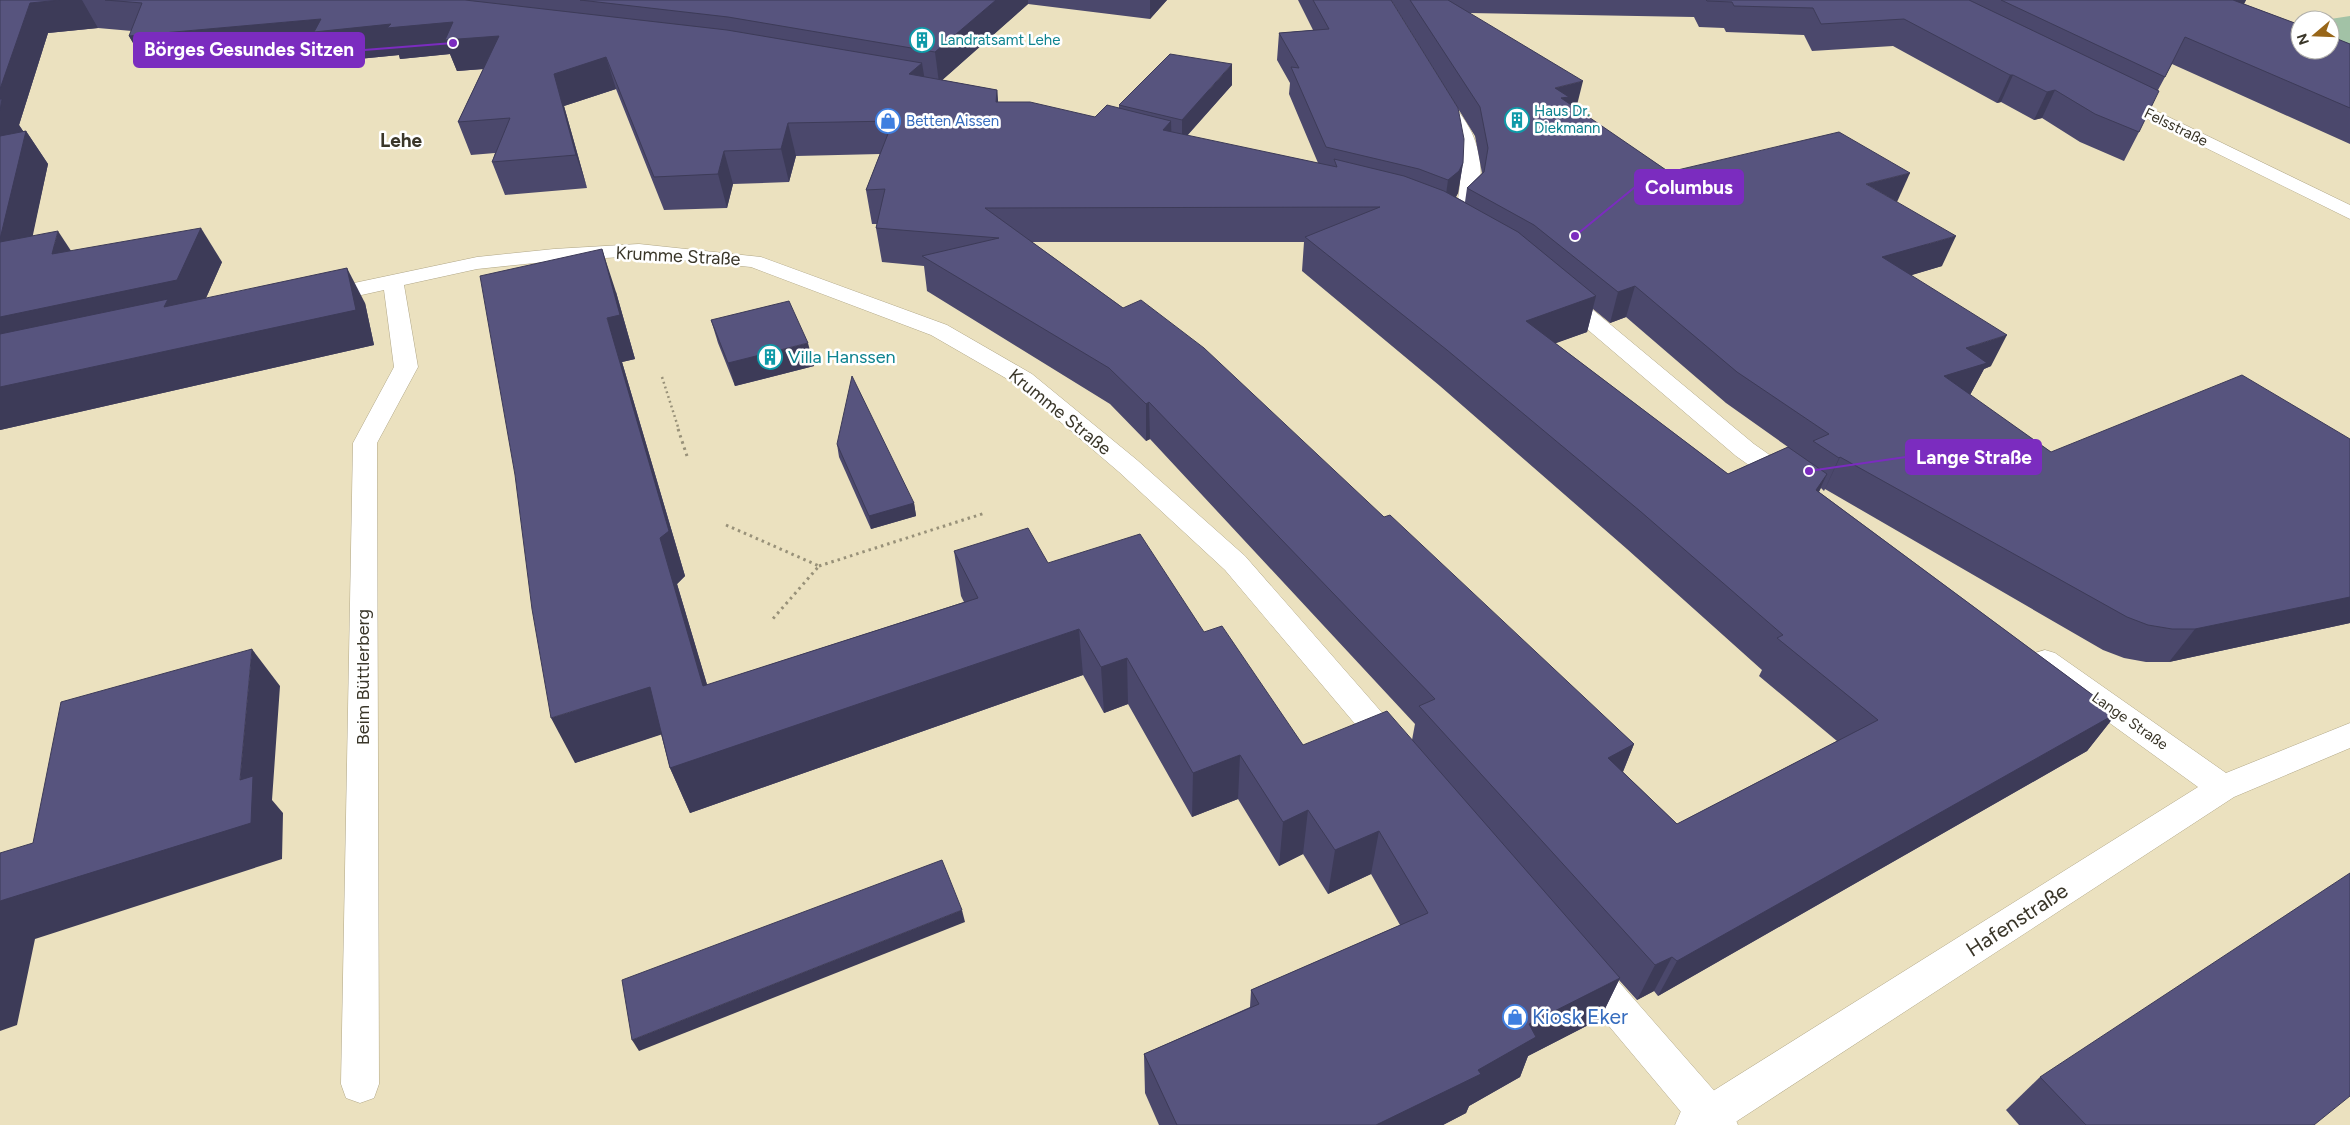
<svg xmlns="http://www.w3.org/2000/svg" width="2350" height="1125" font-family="Figtree,sans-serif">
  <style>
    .green { fill: #a2c2a6 }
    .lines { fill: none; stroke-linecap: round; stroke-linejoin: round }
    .minor-casing { stroke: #b1a787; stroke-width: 1 }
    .tertiary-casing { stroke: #b1a787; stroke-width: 1 }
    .path-far1 { stroke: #989179; stroke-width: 2.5; stroke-dasharray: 2 3; stroke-linecap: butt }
    .path { stroke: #989179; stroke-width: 3; stroke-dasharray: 2.5 4; stroke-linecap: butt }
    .minor { fill: #fff; fill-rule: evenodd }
    .tertiary { fill: #fff; fill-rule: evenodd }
    .wall { fill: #4b486c; fill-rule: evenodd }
    .shaded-wall { fill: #3d3b58 }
    .building { fill: #57547e; stroke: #3d3b58; fill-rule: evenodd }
    .labels { text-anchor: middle; stroke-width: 5; stroke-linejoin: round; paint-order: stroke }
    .far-culture-label { font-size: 15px; fill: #0d838f; stroke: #fff; text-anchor: start }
    .far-shop-label { font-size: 15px; fill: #366cbe; stroke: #fff; text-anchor: start }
    .far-street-label { font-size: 15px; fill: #3a3629; stroke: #fff }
    .street-label { font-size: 18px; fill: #3a3629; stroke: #fff }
    .culture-label { font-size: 18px; fill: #0d838f; stroke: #fff; text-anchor: start }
    .far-district-label { font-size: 19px; font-weight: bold; fill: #3a3629; stroke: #fff }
    .near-street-label { font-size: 21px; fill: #3a3629; stroke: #fff }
    .near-shop-label { font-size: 21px; fill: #366cbe; stroke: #fff; text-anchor: start }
    .leader { fill: none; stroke: #7b2cbf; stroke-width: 2 }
    .callout-dot { fill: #7b2cbf; stroke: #fff; stroke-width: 2 }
    .callout { fill: #7b2cbf; stroke: #7b2cbf; stroke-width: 2 }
    .callout-label { font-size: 19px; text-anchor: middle; font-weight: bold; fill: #fff }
  </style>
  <rect width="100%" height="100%" fill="#ebe1bf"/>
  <polygon class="green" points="2350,16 2350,66 2330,50 2330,20 2324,20"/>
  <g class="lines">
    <defs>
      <g id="minor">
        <polygon points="2115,91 2350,205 2350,219 2109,100 2106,96 2109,92"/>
        <path d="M1443,97L1449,98C1457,110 1469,124 1474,138C1482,159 1486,194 1468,211C1459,218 1455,222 1444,219L1441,215L1458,199L1460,184L1461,157L1455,136L1434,102L1437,98Z"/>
        <polygon points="639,244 761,257 947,325 1032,374 1137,460 1245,556 1405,739 1410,748 1405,757 1394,761 1383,757 1225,570 1119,472 1016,384 931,335 751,267 639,256 554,261 477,269 404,285 418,367 377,443 379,1084 374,1098 360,1103 346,1098 341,1084 353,443 394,367 384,290 321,304 313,302 310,297 313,292 321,290 477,257 554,249"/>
        <polygon points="1585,953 1598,958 1732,1111 1738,1125 1692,1125 1572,982 1567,970 1572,958"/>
      </g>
      <g id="tertiary">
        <polygon points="1561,289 1569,290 1754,444 1798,475 1802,481 1798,487 1789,489 1780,487 1736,456 1553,300 1550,295 1553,290"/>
        <polygon points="2045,650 2055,653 2226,773 2350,723 2350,748 2234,797 1731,1125 1675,1125 1681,1111 2198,787 2035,669 2030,661 2035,653"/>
      </g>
    </defs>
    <use href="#minor" class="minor-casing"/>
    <use href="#tertiary" class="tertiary-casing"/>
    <polyline class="path-far1" points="662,377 679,430"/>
    <g class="path">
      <polyline points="678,429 687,456"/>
      <polyline points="726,525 819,566 771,621"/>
      <polyline points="819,566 985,513"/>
    </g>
    <use href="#minor" class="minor"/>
    <use href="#tertiary" class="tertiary"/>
  </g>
  <g class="wall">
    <path d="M0,0H1167L1150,19L1028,4L942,80L997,90L998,102L1095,117L1119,108V105L1232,85L1187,136L1318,163L1289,94L1290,83L1277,60L1279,33L1313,30L1298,0H1391L1463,163L1458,193L1456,197L1465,202L1467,188L1482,173L1475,136L1391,0H2246L2244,4L2350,44V144L2172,64L2158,90L2139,132L2124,161L2080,142L2042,118L2034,120L2001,102L1997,103L1893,46L1812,51L1804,35L1726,32L1724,28L1699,27L1694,17L1469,13L1576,109L1669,172L1897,202L1942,266L1911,275L1991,366L1984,369L1970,395L2051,452L2350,439V623L2169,662H2146L2124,658L2103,650L1825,489L1824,491L1821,488L1819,492L2117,713L2087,751L1658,996L1654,991L1637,1000L1619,980L1600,1019L1528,1056L1520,1077L1469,1106L1466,1113L1443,1125H1159L1145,1093L1144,1054L1250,1007L1251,990L1400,925L1371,874L1328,894L1303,854L1279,866L1238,799L1192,817L1128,704L1104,713L1083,675L690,813L670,768L661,734L575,763L616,292L635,359L622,362L685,576L677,584L707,685L964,602L961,596L954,551L1048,563L1204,632L1303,745L1412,740L1415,724L1150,439L1146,441L1110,404L927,291L924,266L882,262L876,228L877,224H872L866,190L880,154L796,156L789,182L733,184L727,208L664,210L616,89L564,106L587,188L505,195L492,162L495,153L471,155L458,122L483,69L457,71L450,54L400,59L399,55L328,62L323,51L147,67L129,36L132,31L98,28L48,33L19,125L23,131H26L48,164L32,236L71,251L222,262L206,298L365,303L374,345L0,430ZM1032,242H1304L1302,271L1440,386L1627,549L1762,670L1759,676L1837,741L1677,824L1623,772L1634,744L1384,517L1123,308ZM1593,309L1610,323L1626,317L1726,403L1788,447L1728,474L1555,343L1587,332Z"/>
    <polygon points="711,320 814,366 735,386 718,343"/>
    <polygon points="837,444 914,503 916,516 871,529 839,457"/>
    <polygon points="2040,1077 2314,1125 2019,1125 2006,1110"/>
  </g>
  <g class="shaded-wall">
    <polygon points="60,0 82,0 98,28 48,33 19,125 23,131 26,131 48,164 24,277 0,243 0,89 30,3"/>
    <polygon points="996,0 1028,0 1028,4 939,83 935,52"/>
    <polygon points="1150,0 1167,0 1150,19"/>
    <polygon points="2201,0 2246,0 2241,9"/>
    <polygon points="321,19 391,24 453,22 499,36 510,67 457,71 450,54 400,59 399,55 328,62 323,51 147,67 129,36"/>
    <polygon points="606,57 616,89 564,106 587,188 576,155 554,74"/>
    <polygon points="922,63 927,94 909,74"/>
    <polygon points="1232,64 1232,85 1182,141 1182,120"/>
    <polygon points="2010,75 2013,75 2001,102 1997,103"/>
    <polygon points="1583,81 1576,109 1566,112 1555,88"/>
    <polygon points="997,90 1000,122 996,102"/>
    <polygon points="2055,90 2042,118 2034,120 2047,92"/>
    <polygon points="1171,121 1172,153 1163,130"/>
    <polygon points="788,123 796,156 789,182 781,149"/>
    <polygon points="724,151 733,184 727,208 718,174"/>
    <polygon points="1463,163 1458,193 1454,200 1444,209 1448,180"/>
    <polygon points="1910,173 1897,202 1866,184"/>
    <polygon points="201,228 222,262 198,316 0,359 0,317"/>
    <polygon points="58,231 81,266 52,254"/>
    <polygon points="1956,236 1942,266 1869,288 1882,257"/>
    <polygon points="602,249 616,292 635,359 622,362 685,576 677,584 721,731 703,686 660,538 607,318"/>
    <polygon points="347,268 365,303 374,345 0,430 0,387"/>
    <polygon points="1635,286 1626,317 1610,323 1618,292"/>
    <polygon points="1596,296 1587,332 1518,357 1526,321"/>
    <polygon points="2007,335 1991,366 1984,369 1970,395 1944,376 1966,348"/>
    <polygon points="808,343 814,366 735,386 728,363"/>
    <polygon points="1149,402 1150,439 1146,441 1146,404"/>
    <polygon points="1840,457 1825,489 1824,491 1839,458"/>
    <polygon points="1827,474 1810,511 1816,490"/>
    <polygon points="914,503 916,516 871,529 869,516"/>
    <polygon points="2350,597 2350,623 2169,662 2195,629"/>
    <polygon points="1079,629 1083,675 690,813 670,768"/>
    <polygon points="252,649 280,686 272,800 283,813 282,859 35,939 17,1025 0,1031 0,901 240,780"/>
    <polygon points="1127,658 1128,704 1104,713 1101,667"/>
    <polygon points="650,687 669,732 575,763 551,718"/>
    <polygon points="2117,713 2087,751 1658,996 1677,961"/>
    <polygon points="1634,744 1619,781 1608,758"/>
    <polygon points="1240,755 1238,799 1192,817 1193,773"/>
    <polygon points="1308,810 1303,854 1279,866 1283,822"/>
    <polygon points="1379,831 1371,874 1328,894 1335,850"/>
    <polygon points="962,910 965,922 639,1051 632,1040"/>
    <polygon points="1672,957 1654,991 1637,1000 1655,965"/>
    <polygon points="1620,978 1600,1019 1528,1056 1520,1077 1469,1106 1466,1113 1443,1125 1376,1125 1478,1070 1529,1024"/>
  </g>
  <g class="building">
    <polygon points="0,0 60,0 30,3 0,89"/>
    <path d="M105,0H465L727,30L922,63L909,74L997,90L996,102H1030L1095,117L1107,105L1171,121L1163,130L1337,167L1334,159L1404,176L1444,191L1518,232L1596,296L1526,321L1728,474L1788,447L1827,474L1816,490L2117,713L1677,961L1672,957L1655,965L1419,706L1435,699L1149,402L1146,404L1109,368L922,256L999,238L876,228L885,189L866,190L893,121L788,123L781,149L724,151L718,174L654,177L606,57L554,74L576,155L492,162L510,118L458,122L499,36L445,40L453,22L387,28L391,24L314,32L321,19L129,36L142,3ZM1380,207L1305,237L1447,350L1640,511L1783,635L1777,638L1878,720L1677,824L1608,758L1634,744L1390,515L1384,517L1204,348L1141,300L1123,308L985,208Z"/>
    <polygon points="580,0 996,0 935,52 728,17"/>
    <polygon points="1313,0 1391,0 1458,108 1464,139 1463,163 1459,171 1448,180 1419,169 1326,147 1291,67 1299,68 1279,33 1329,29"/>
    <polygon points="1410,0 1448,0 1583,81 1555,88 1569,97 1561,98 1669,172 1839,132 1910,173 1866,184 1956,236 1882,257 2007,335 1966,348 1987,363 1944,376 2051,452 2242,375 2350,439 2350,597 2195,629 2172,629 2148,625 2127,617 1840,457 1839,458 1813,441 1829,434 1737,372 1635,286 1618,292 1534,225 1467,188 1484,172 1488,148 1480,107"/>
    <polygon points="1706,0 1969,0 2159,91 2139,132 2095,114 2055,90 2047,92 2013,75 2010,75 1904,19 1821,24 1813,8 1734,6 1732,2 1707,1"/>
    <polygon points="2001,0 2233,0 2300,25 2300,50 2330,50 2330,36 2350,44 2350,108 2185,37 2165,77"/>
    <polygon points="1170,54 1232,64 1182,120 1119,105"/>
    <polygon points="0,99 2,99 0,111"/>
    <polygon points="26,131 0,239 0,136"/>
    <polygon points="201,228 177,280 0,317 0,242 58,231 52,254"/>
    <polygon points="602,249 620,315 607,318 669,531 660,538 703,686 978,598 954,551 1028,528 1048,563 1140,534 1204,632 1222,626 1303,745 1387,711 1620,978 1529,1024 1536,1037 1478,1070 1481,1074 1376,1125 1177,1125 1144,1054 1259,1004 1251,990 1428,913 1379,831 1335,850 1308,810 1283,822 1240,755 1193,773 1127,658 1101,667 1079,629 670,768 650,687 551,718 532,609 515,475 480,276"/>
    <polygon points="347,268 356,310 0,387 0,334 168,299 164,307"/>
    <polygon points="789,301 808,343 728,363 711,320"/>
    <polygon points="852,376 914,503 869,516 837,444"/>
    <polygon points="252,649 240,780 253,776 251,823 0,901 0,853 33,843 61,702"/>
    <polygon points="942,860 962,910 632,1040 622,980"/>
    <polygon points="2350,873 2350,1096 2314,1125 2086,1125 2040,1077"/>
  </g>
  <defs>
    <symbol id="building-ring" viewBox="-11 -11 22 22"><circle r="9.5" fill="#fff" stroke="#0f9aa8" stroke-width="1.5"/><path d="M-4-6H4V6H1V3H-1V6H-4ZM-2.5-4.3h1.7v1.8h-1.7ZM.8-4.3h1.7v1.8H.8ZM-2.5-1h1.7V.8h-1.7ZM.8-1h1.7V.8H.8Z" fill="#0f9aa8"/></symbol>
    <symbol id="shop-ring" viewBox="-11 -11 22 22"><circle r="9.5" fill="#fff" stroke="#3f7fe0" stroke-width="1.5"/><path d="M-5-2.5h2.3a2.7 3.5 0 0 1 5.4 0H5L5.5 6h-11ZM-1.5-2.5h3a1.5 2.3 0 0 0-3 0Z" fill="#3f7fe0"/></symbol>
  </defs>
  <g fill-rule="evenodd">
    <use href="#building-ring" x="908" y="26" width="28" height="28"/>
    <use href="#building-ring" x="1503" y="106" width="28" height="28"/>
    <use href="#shop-ring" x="874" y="107" width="28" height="28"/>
    <use href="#building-ring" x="756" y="343" width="28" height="28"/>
    <use href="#shop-ring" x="1501" y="1003" width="28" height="28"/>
  </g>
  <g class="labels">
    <g class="far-culture-label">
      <text x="940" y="45">Landratsamt Lehe</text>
      <text x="1534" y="116">Haus Dr.<tspan x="1534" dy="17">Diekmann</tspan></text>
    </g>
    <g class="far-shop-label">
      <text x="906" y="126">Betten Aissen</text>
    </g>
    <g class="far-street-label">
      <text transform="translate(2176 127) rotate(26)" y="5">Felsstraße</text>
      <text transform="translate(2130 721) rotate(35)" y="5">Lange Straße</text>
    </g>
    <g class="street-label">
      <text transform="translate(678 256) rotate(3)" y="6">Krumme Straße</text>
      <text transform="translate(1060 412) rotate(39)" y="6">Krumme Straße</text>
      <text transform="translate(363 677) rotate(-90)" y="6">Beim Büttlerberg</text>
    </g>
    <g class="culture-label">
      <text x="788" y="363">Villa Hanssen</text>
    </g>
    <g class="far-district-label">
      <text x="401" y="147">Lehe</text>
    </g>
    <g class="near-street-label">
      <text transform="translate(2017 920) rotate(-33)" y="7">Hafenstraße</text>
    </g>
    <g class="near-shop-label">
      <text x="1532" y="1024">Kiosk Eker</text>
    </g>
  </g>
  <path class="leader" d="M453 43L364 50M1575 236L1635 187M1809 471L1906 457"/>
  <g class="callout-dot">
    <circle cx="453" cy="43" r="5"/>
    <circle cx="1575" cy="236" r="5"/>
    <circle cx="1809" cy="471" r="5"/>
  </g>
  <g class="callout">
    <rect x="134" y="33" width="230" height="34" rx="5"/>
    <rect x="1635" y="170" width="108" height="34" rx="5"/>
    <rect x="1906" y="440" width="135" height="34" rx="5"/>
  </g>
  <g class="callout-label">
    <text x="249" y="56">Börges Gesundes Sitzen</text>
    <text x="1689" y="194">Columbus</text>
    <text x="1974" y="464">Lange Straße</text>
  </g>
  <g transform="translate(2315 35) rotate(251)"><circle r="24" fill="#ffffff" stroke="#b0afa9"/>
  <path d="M0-4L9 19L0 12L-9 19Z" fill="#986619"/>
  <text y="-8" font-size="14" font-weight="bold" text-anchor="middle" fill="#3a3629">N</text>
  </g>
</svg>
